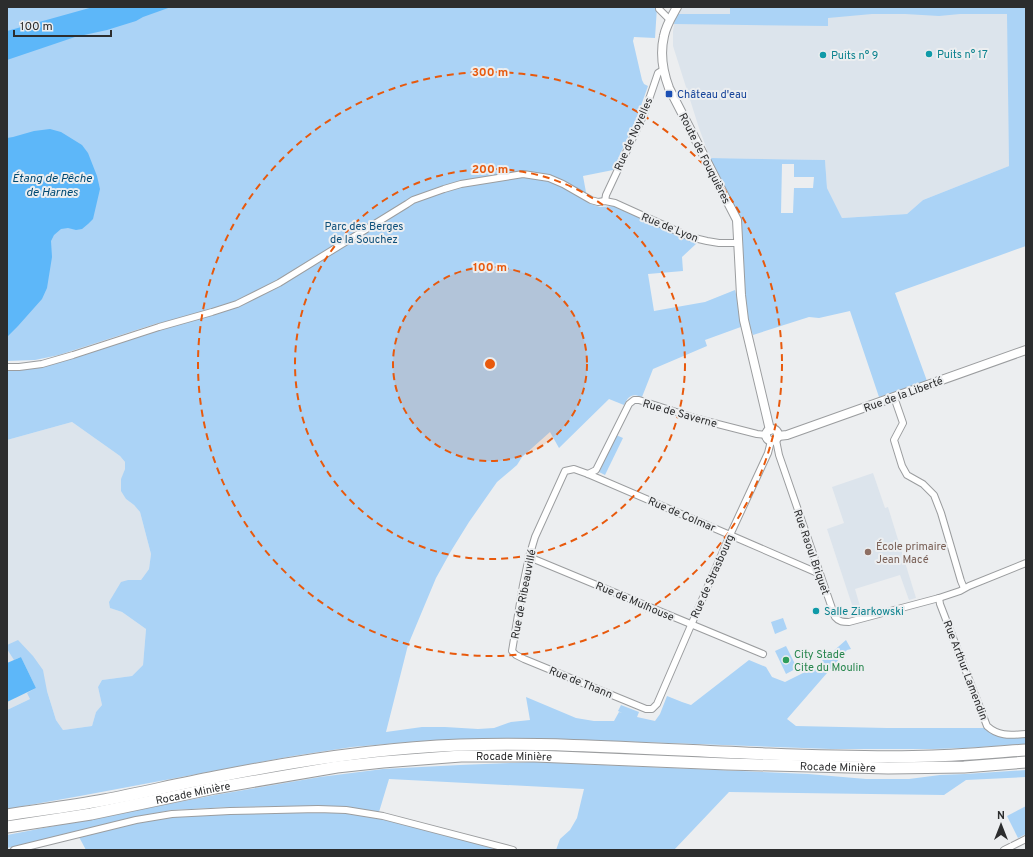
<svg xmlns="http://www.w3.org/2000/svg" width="1033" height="857" font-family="Overpass,sans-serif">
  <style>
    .built { fill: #dce4ec }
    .green { fill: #abd3f6; fill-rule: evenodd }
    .water { fill: #5db7f9 }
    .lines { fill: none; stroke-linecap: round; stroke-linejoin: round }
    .street-casing { stroke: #9b9d9f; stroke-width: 8 }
    .secondary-casing { stroke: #9b9d9f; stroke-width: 10 }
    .highway-casing { stroke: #9b9d9f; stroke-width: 13 }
    .street { stroke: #fff; stroke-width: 6 }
    .secondary { stroke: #fff; stroke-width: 8 }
    .highway { stroke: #fff; stroke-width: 11 }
    .ring { fill: none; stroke: #e8590c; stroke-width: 2; stroke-dasharray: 7 5 }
    .culture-dot { fill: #0f9aa8; stroke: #eceef0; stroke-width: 1.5 }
    .transit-dot { fill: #1a4fb4; stroke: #eceef0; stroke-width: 1.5 }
    .education-dot { fill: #8d6e63; stroke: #eceef0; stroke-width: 1.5 }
    .leisure-dot { fill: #2e9e5b; stroke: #eceef0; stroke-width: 1.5 }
    .labels { text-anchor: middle; stroke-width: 4; stroke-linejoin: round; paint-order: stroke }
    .culture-label { font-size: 11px; fill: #0d838f; stroke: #eceef0; text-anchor: start }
    .transit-label { font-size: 11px; fill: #164399; stroke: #eceef0; text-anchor: start }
    .street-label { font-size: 11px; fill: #2c2d2e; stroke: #eceef0 }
    .park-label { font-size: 11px; fill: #0d4f7a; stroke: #eceef0 }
    .education-label { font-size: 11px; fill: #785e54; stroke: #eceef0; text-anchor: start }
    .leisure-label { font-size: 11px; fill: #27864d; stroke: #eceef0; text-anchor: start }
    .water-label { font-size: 12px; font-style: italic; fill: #004a73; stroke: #eceef0 }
    .centre { fill: #e8590c; stroke: #eceef0; stroke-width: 2 }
    .ring-label { font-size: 12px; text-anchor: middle; font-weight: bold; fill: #e8590c; stroke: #eceef0; stroke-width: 4; stroke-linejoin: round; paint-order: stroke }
  </style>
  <rect width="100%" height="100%" fill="#eceef0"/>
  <g class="built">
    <polygon points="681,7 791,7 1008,12 1009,166 923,200 907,214 842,218 827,188 825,160 710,158 699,128 673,46 673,31 676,14"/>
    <polygon points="72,422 120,456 125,462 125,469 121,480 126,499 134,505 140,512 151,554 149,569 141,580 128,580 111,608 122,612 146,629 143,665 132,676 102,680 98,687 102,705 96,712 92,726 63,730 56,720 47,691 7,710 7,440"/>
    <polygon points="873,473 885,508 888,507 916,598 909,600 900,575 855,589 862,613 855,614 827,529 844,523 832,487"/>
  </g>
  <g class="green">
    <path d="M7,7H657L655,38L634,37L633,41L642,80L644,84L648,86L637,117L613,170L583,176L588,203L600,207L615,206L697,243L682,257L683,271L648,274L654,311L705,302L735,290L736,294L745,292L740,216L710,158L825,160L827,188L842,218L907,214L923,200L1009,166L1007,14H960L939,16L905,14H872L828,18V26L674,24L676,14H730V7H1026V246L895,293L927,381L879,397L850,311L819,318L809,317L753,335L749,324L705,340L707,346L653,369L642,397C631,393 629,396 624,405L609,399L559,448L550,432L522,457L517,465L497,482L469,522L451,551L436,578L408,645L386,732L422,727H445L478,729L494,728L511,722L530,720L526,697L576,718L594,721H614L619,712L622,713L618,711L621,705L639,712L637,717L655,721L660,714L667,696L682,702L691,705L749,660L766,667L772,677L785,682L815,667L846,640L851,649L847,650L787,719L796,726L887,728H985L1026,736V744L966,748L933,749H831L529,738L422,741L352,747L293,756L80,796L7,809V710L30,699L27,693L36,688L21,657L14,660L7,649V645L18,640L33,656L43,670L47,691L56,720L63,730L92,726L96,712L102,705L98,687L102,680L132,676L143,665L146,629L122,612L110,608L109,602L121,582L128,580H141L149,569L151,554L140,512L134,505L126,499L121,491V479L125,469V462L120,456L72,422L7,440V370L36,367L157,330L158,323L59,355L35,360L7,361ZM782,164H794V177H814L813,188H794L793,213H781Z"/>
    <polygon points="616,435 623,438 605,475 599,472"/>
    <polygon points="783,618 787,629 775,634 771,622"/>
    <polygon points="786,646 797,668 786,674 775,651"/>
    <polygon points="534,762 808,774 866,779 909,779 940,775 965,774 1026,770 1026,777 966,780 944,795 729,792 674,850 556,850 560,839 570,830 577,818 584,789 389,779 379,812 333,806 231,807 172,810 125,819 76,832 7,848 7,835 215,795 320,777 383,769 460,765"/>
    <polygon points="1026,806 1026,834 1018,838 1007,816"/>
    <path d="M329,812C387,816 443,835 499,850H86L79,837L118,827L163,817L230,813Z"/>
  </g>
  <g class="water">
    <polygon points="93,7 171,7 143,17 136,21 107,30 75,37 7,60 7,31"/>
    <polygon points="50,129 61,132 82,145 88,153 97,176 100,189 93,219 88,224 82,229 76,230 68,228 61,229 54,235 51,241 52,257 47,288 42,299 18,326 7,337 7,138 13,137 34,131"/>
    <polygon points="21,657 36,688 7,702 7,663"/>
  </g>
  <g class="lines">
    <defs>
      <g id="street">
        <polyline points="659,7 659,9 670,20"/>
        <polyline points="605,201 606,195 644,114 658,73 663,70"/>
        <polyline points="7,367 19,367 42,364 73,355 159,327 212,312 237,304 279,283 407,204 413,200 444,189 461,184 523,174 549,178 563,184 591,200 598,202 605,201 615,203 690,237 707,241 719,243 738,243"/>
        <polyline points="894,397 903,423 894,440 902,466 907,475 923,484 934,495 941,513 961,581 964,588"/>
        <path d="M776,440L779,455L835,617C839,622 843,622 849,622L939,598L960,591L969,586L1026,563"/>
        <polyline points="771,441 768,453 730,535 657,704 652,709 646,709 524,659 516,655 512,651 523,585 529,557 535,537 565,471 574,469 588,474 730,535 820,574"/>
        <polyline points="588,474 596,470 629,404 634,400 639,400 698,419 757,434 766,435"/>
        <polyline points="529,557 763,654"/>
        <path d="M939,598L940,604L987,726C999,737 1011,735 1026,734"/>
        <polyline points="14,850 136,820 172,814 230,811 318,809 346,810 383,816 513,850"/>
        <polyline points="1004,850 1026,839"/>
      </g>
      <g id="secondary">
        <path d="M677,7C672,16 666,25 664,36C660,53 663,72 669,88L737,220L741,295L744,320L770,430"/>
        <circle cx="772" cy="435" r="6"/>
        <polyline points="778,436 787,435 1026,350"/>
      </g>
      <g id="highway">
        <path d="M7,815C39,810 72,806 104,800C141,793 178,784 215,777C295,761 377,748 460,745C563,742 666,750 769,754C823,756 879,758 933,756C964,755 995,752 1026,750"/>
        <path id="s1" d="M7,827L91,814L215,788L337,767L383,762L461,756H535L727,764L888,768L964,767L1026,762"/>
      </g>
    </defs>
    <use href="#street" class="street-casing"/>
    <use href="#secondary" class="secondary-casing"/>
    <use href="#highway" class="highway-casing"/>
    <use href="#street" class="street"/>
    <use href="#secondary" class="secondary"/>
    <use href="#highway" class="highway"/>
  </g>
  <circle cx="490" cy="364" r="97" fill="#e8590c" fill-opacity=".12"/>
  <g class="ring">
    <circle cx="490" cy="364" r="97"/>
    <circle cx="490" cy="364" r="195"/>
    <circle cx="490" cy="364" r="292"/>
  </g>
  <g class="culture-dot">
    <circle cx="929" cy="54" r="4"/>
    <circle cx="823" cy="55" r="4"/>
    <circle cx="816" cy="611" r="4"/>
  </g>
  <rect class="transit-dot" x="665" y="90" width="8" height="8" rx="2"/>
  <circle class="education-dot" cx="868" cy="552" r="4"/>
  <circle class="leisure-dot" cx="786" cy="660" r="4"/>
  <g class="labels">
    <g class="culture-label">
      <text x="937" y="58">Puits n° 17</text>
      <text x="831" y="59">Puits n° 9</text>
      <text x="824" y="615">Salle Ziarkowski</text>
    </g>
    <g class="transit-label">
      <text x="677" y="98">Château d'eau</text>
    </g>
    <g class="street-label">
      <text transform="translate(633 134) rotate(-66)" y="4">Rue de Noyelles</text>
      <text transform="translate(705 158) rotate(63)" y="4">Route de Fouquières</text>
      <text transform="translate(670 227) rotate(22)" y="4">Rue de Lyon</text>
      <text transform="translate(903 394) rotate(-20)" y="4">Rue de la Liberté</text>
      <text transform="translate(680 413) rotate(16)" y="4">Rue de Saverne</text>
      <text transform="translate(682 514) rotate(23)" y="4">Rue de Colmar</text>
      <text transform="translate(812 552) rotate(71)" y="4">Rue Raoul Briquet</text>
      <text transform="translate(712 576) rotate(-66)" y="4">Rue de Strasbourg</text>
      <text transform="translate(523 594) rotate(-79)" y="4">Rue de Ribeauvillé</text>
      <text transform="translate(635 601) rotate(23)" y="4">Rue de Mulhouse</text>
      <text transform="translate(966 670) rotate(69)" y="4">Rue Arthur Lamendin</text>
      <text transform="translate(581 682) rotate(22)" y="4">Rue de Thann</text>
      <text dy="4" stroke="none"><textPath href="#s1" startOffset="513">Rocade Minière</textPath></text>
      <text dy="4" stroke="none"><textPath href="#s1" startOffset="837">Rocade Minière</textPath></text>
      <text dy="4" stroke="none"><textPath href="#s1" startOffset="189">Rocade Minière</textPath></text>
    </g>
    <g class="park-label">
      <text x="364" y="230">Parc des Berges<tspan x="364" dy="13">de la Souchez</tspan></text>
    </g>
    <g class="education-label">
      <text x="876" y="550">École primaire<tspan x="876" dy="13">Jean Macé</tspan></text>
    </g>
    <g class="leisure-label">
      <text x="794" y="658">City Stade<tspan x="794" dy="13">Cite du Moulin</tspan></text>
    </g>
    <g class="water-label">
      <text x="52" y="182">Étang de Pêche<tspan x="52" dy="14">de Harnes</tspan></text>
    </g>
  </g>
  <circle cx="490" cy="364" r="6" class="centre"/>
  <g class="ring-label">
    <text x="490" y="76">300 m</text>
    <text x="490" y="173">200 m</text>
    <text x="490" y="271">100 m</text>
  </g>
  <rect width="1033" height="857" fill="none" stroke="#2c2d2e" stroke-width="16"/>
  <g transform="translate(1001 825)" stroke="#eceef0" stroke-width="3" paint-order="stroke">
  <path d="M0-3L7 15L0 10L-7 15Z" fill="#2c2d2e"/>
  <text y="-6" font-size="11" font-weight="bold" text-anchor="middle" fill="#2c2d2e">N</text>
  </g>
  <path d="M14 30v6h97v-6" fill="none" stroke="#2c2d2e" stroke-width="2"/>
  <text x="20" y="30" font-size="12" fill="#2c2d2e" stroke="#eceef0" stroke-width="3" paint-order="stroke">100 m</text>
</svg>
